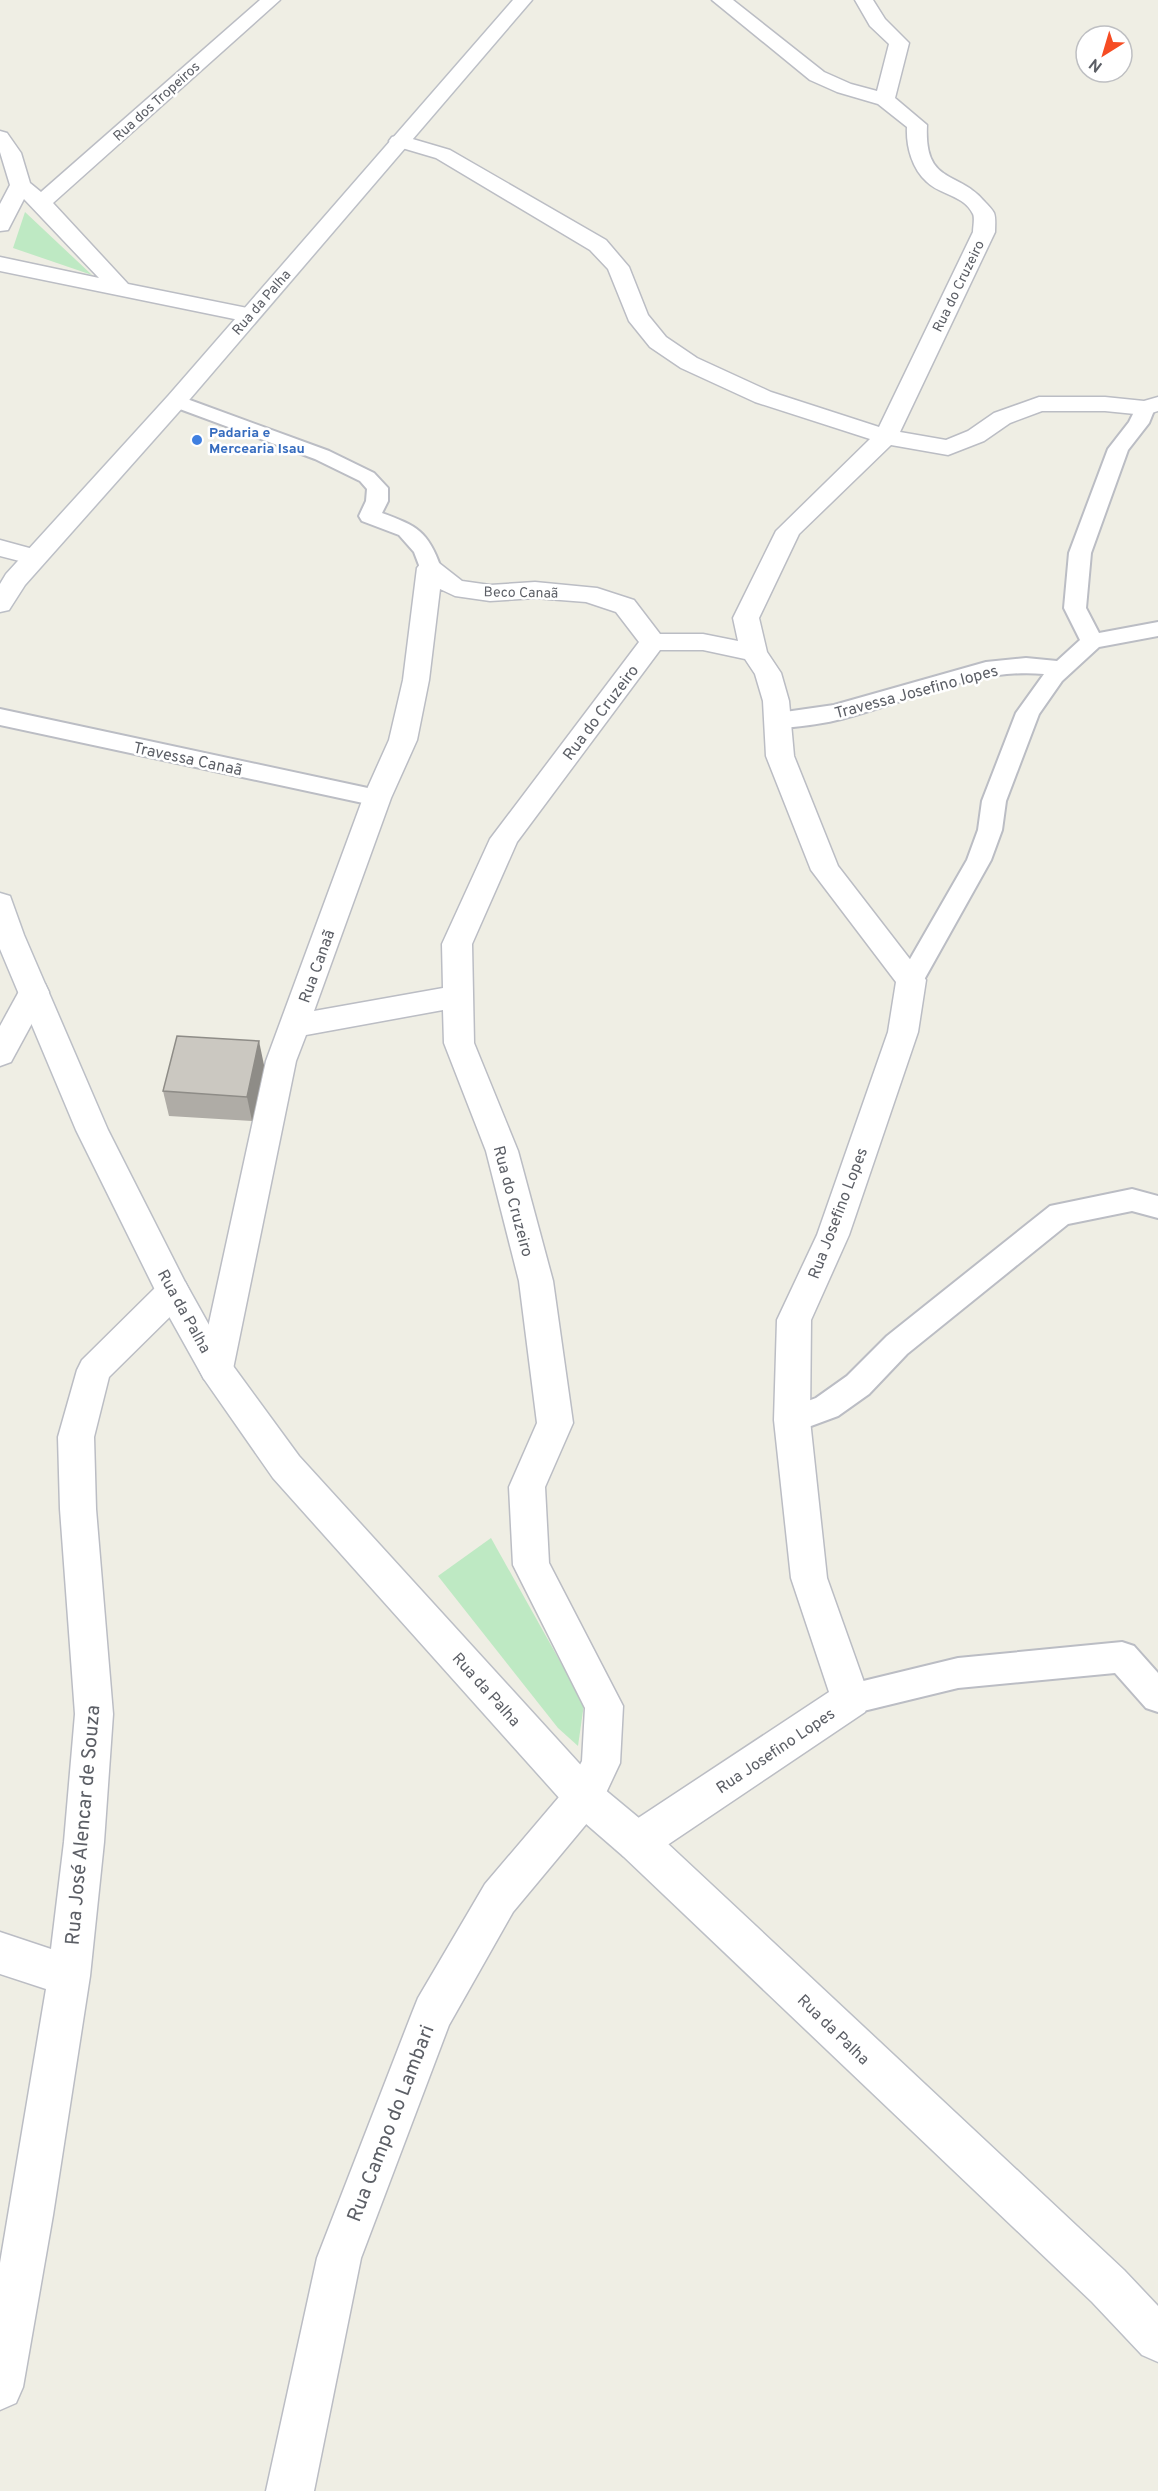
<svg xmlns="http://www.w3.org/2000/svg" width="1158" height="2491" font-family="Overpass,sans-serif">
  <style>
    .green { fill: #bee9c3 }
    .lines { fill: none; stroke-linecap: round; stroke-linejoin: round }
    .lane-casing { stroke: #bbbdc4; stroke-width: 4 }
    .street-casing { stroke: #bbbdc4; stroke-width: 3 }
    .secondary-casing { stroke: #bcbfc6; stroke-width: 3 }
    .lane { fill: #fff; fill-rule: evenodd }
    .street { fill: #fff; fill-rule: evenodd }
    .secondary { fill: #fff; fill-rule: evenodd }
    .wall { fill: #afaca6 }
    .shaded-wall { fill: #8e8c87 }
    .building { fill: #cbc8c1; stroke: #8e8c87; stroke-width: 1.5 }
    .shop-dot { fill: #3f7fe0; stroke: #fff; stroke-width: 2 }
    .labels { text-anchor: middle; stroke-width: 5; stroke-linejoin: round; paint-order: stroke }
    .far-street-label { font-size: 14px; fill: #5c5f66; stroke: #fff }
    .far-shop-label { font-size: 14px; font-weight: bold; fill: #366cbe; stroke: #fff; text-anchor: start }
    .street-label { font-size: 16px; fill: #5c5f66; stroke: #fff }
    .near-street-label { font-size: 20px; fill: #5c5f66; stroke: #fff }
  </style>
  <rect width="100%" height="100%" fill="#efeee4"/>
  <g class="green">
    <polygon points="25,212 92,275 13,248"/>
    <polygon points="491,1538 584,1704 578,1746 558,1728 438,1576"/>
  </g>
  <g class="lines">
    <defs>
      <g id="lane">
        <path d="M176,395L329,451L374,473L388,488V501L382,513C417,526 428,531 441,568L438,573L430,575L422,573L414,552L399,535L362,521L359,516L366,501L367,489L360,481L315,459L169,405L166,401L169,397Z"/>
        <path d="M1145,402L1152,404L1155,408L1149,423L1128,450L1091,553L1086,608L1099,633L1158,622V636L1099,647L1062,681L1039,714L1006,801L1002,830L991,860L920,987L911,989L902,987L898,980L967,860L978,830L982,801L1016,713L1044,674C975,667 903,704 837,720C818,725 798,726 778,729L770,726L766,721L770,716L778,713L834,705L986,662L1026,658L1057,661L1080,640L1064,608L1069,553L1108,449L1129,422L1138,404Z"/>
        <polygon points="0,709 377,790 386,792 389,798 386,804 377,806 0,725"/>
        <polygon points="1132,1189 1158,1196 1158,1218 1132,1211 1068,1224 907,1354 869,1394 838,1416 792,1433 781,1429 777,1420 781,1411 816,1398 847,1376 887,1336 1050,1206"/>
        <polygon points="1122,1642 1134,1646 1158,1673 1158,1712 1146,1708 1115,1673 958,1688 851,1714 839,1710 834,1699 839,1688 851,1684 958,1658"/>
      </g>
      <g id="street">
        <polygon points="260,0 280,0 53,203 128,284 257,310 260,315 257,320 249,322 0,271 0,257 99,278 24,199 8,230 0,231 0,204 10,185 0,152 0,131 7,133 21,153 30,183 41,192"/>
        <path d="M712,0H733L824,72L851,84L877,91L889,44L870,26L855,0H873L885,19L909,43L895,98L927,125C924,186 958,169 985,202C988,205 992,209 994,213C996,218 995,226 995,232L900,432L946,440L968,431L994,413L1039,397H1105L1144,401L1158,397V411L1145,415L1105,411H1042L1010,423L984,441L948,455L891,445L799,534L759,618L767,652L781,673L789,701L794,756L838,866L926,980L918,1032L849,1235L811,1320L810,1420L827,1578L870,1699L865,1712L651,1856L637,1861L623,1856L617,1842L623,1828L829,1692L791,1578L774,1420L777,1320L817,1235L888,1032L896,982L811,870L766,756L763,701L755,674L745,659L703,650H660L517,842L472,944L474,1043L518,1151L553,1281L573,1423L545,1487L549,1563L623,1706L620,1763L598,1810L513,1912L449,2025L361,2258L314,2491H266L317,2258L412,2013L418,1998L485,1884L570,1784L582,1761L585,1708L513,1565L509,1487L537,1423L519,1281L486,1151L444,1043L443,1010L306,1035L296,1061L233,1369L228,1379L216,1384L204,1379L199,1369L266,1061L363,798L389,740L403,680L417,568L421,563L430,560L439,563L462,581L490,585L535,582L597,588L634,600L660,634H703L738,641L733,618L776,531L870,439L755,402L681,368L650,347L629,321L608,269L590,250L436,158L392,145L389,141L392,137L399,135L450,150L606,240L629,267L648,315L666,337L697,358L771,392L879,427L973,232C973,227 975,218 973,214C964,195 940,195 927,182C912,169 906,146 907,127L878,104L837,92L810,80ZM440,589L455,596L490,601L535,598L586,602L616,612L639,642L490,839L442,944L443,988L314,1011L391,798L417,740L429,680Z"/>
        <polygon points="0,540 44,552 48,557 44,562 35,565 0,556"/>
        <polygon points="34,981 45,984 49,992 11,1062 0,1066 0,1026 23,984"/>
        <polygon points="173,1278 185,1282 190,1292 185,1302 109,1377 94,1437 96,1509 113,1714 104,1842 90,1976 53,2215 23,2387 16,2403 0,2410 0,2263 46,1989 0,1974 0,1932 51,1949 64,1842 75,1714 60,1509 58,1437 77,1370 82,1360 161,1282"/>
      </g>
      <g id="secondary">
        <polygon points="513,0 532,0 184,406 25,585 9,610 0,612 0,584 6,574 168,396"/>
        <polygon points="0,893 10,896 24,935 108,1130 185,1282 228,1359 299,1456 598,1784 651,1828 1124,2270 1158,2306 1158,2362 1142,2355 1092,2302 623,1856 570,1810 273,1478 204,1379 161,1302 76,1130 0,949"/>
      </g>
    </defs>
    <use href="#lane" class="lane-casing"/>
    <use href="#street" class="street-casing"/>
    <use href="#secondary" class="secondary-casing"/>
    <use href="#lane" class="lane"/>
    <use href="#street" class="street"/>
    <use href="#secondary" class="secondary"/>
  </g>
  <polygon class="wall" points="264,1065 252,1121 169,1116 163,1091"/>
  <polygon class="shaded-wall" points="259,1041 264,1065 252,1121 247,1097"/>
  <polygon class="building" points="177,1036 259,1041 247,1097 163,1091"/>
  <circle class="shop-dot" cx="197" cy="440" r="6"/>
  <g class="labels">
    <g class="far-street-label">
      <text transform="translate(156 101) rotate(-42)" y="5">Rua dos Tropeiros</text>
      <text transform="translate(958 286) rotate(-64)" y="5">Rua do Cruzeiro</text>
      <text transform="translate(261 302) rotate(-49)" y="5">Rua da Palha</text>
      <text transform="translate(521 592) rotate(1)" y="5">Beco Canaã</text>
    </g>
    <g class="far-shop-label">
      <text x="209" y="437">Padaria e<tspan x="209" dy="16">Mercearia Isau</tspan></text>
    </g>
    <g class="street-label">
      <text transform="translate(916 691) rotate(-15)" y="6">Travessa Josefino lopes</text>
      <text transform="translate(600 712) rotate(-53)" y="6">Rua do Cruzeiro</text>
      <text transform="translate(188 758) rotate(12)" y="6">Travessa Canaã</text>
      <text transform="translate(316 966) rotate(-70)" y="6">Rua Canaã</text>
      <text transform="translate(514 1201) rotate(75)" y="6">Rua do Cruzeiro</text>
      <text transform="translate(837 1213) rotate(-69)" y="6">Rua Josefino Lopes</text>
      <text transform="translate(185 1311) rotate(61)" y="6">Rua da Palha</text>
      <text transform="translate(487 1689) rotate(48)" y="6">Rua da Palha</text>
      <text transform="translate(775 1750) rotate(-34)" y="6">Rua Josefino Lopes</text>
      <text transform="translate(834 2029) rotate(44)" y="6">Rua da Palha</text>
    </g>
    <g class="near-street-label">
      <text transform="translate(82 1825) rotate(-85)" y="7">Rua José Alencar de Souza</text>
      <text transform="translate(390 2123) rotate(-69)" y="7">Rua Campo do Lambari</text>
    </g>
  </g>
  <g transform="translate(1104 54) rotate(217)"><circle r="28" fill="#ffffff" stroke="#bebfc2" stroke-width="1.5"/>
  <path d="M0-4.5L10 22L0 15L-10 22Z" fill="#f64c23"/>
  <text y="-9" font-size="16" font-weight="bold" text-anchor="middle" fill="#5c5f66">N</text>
  </g>
</svg>
